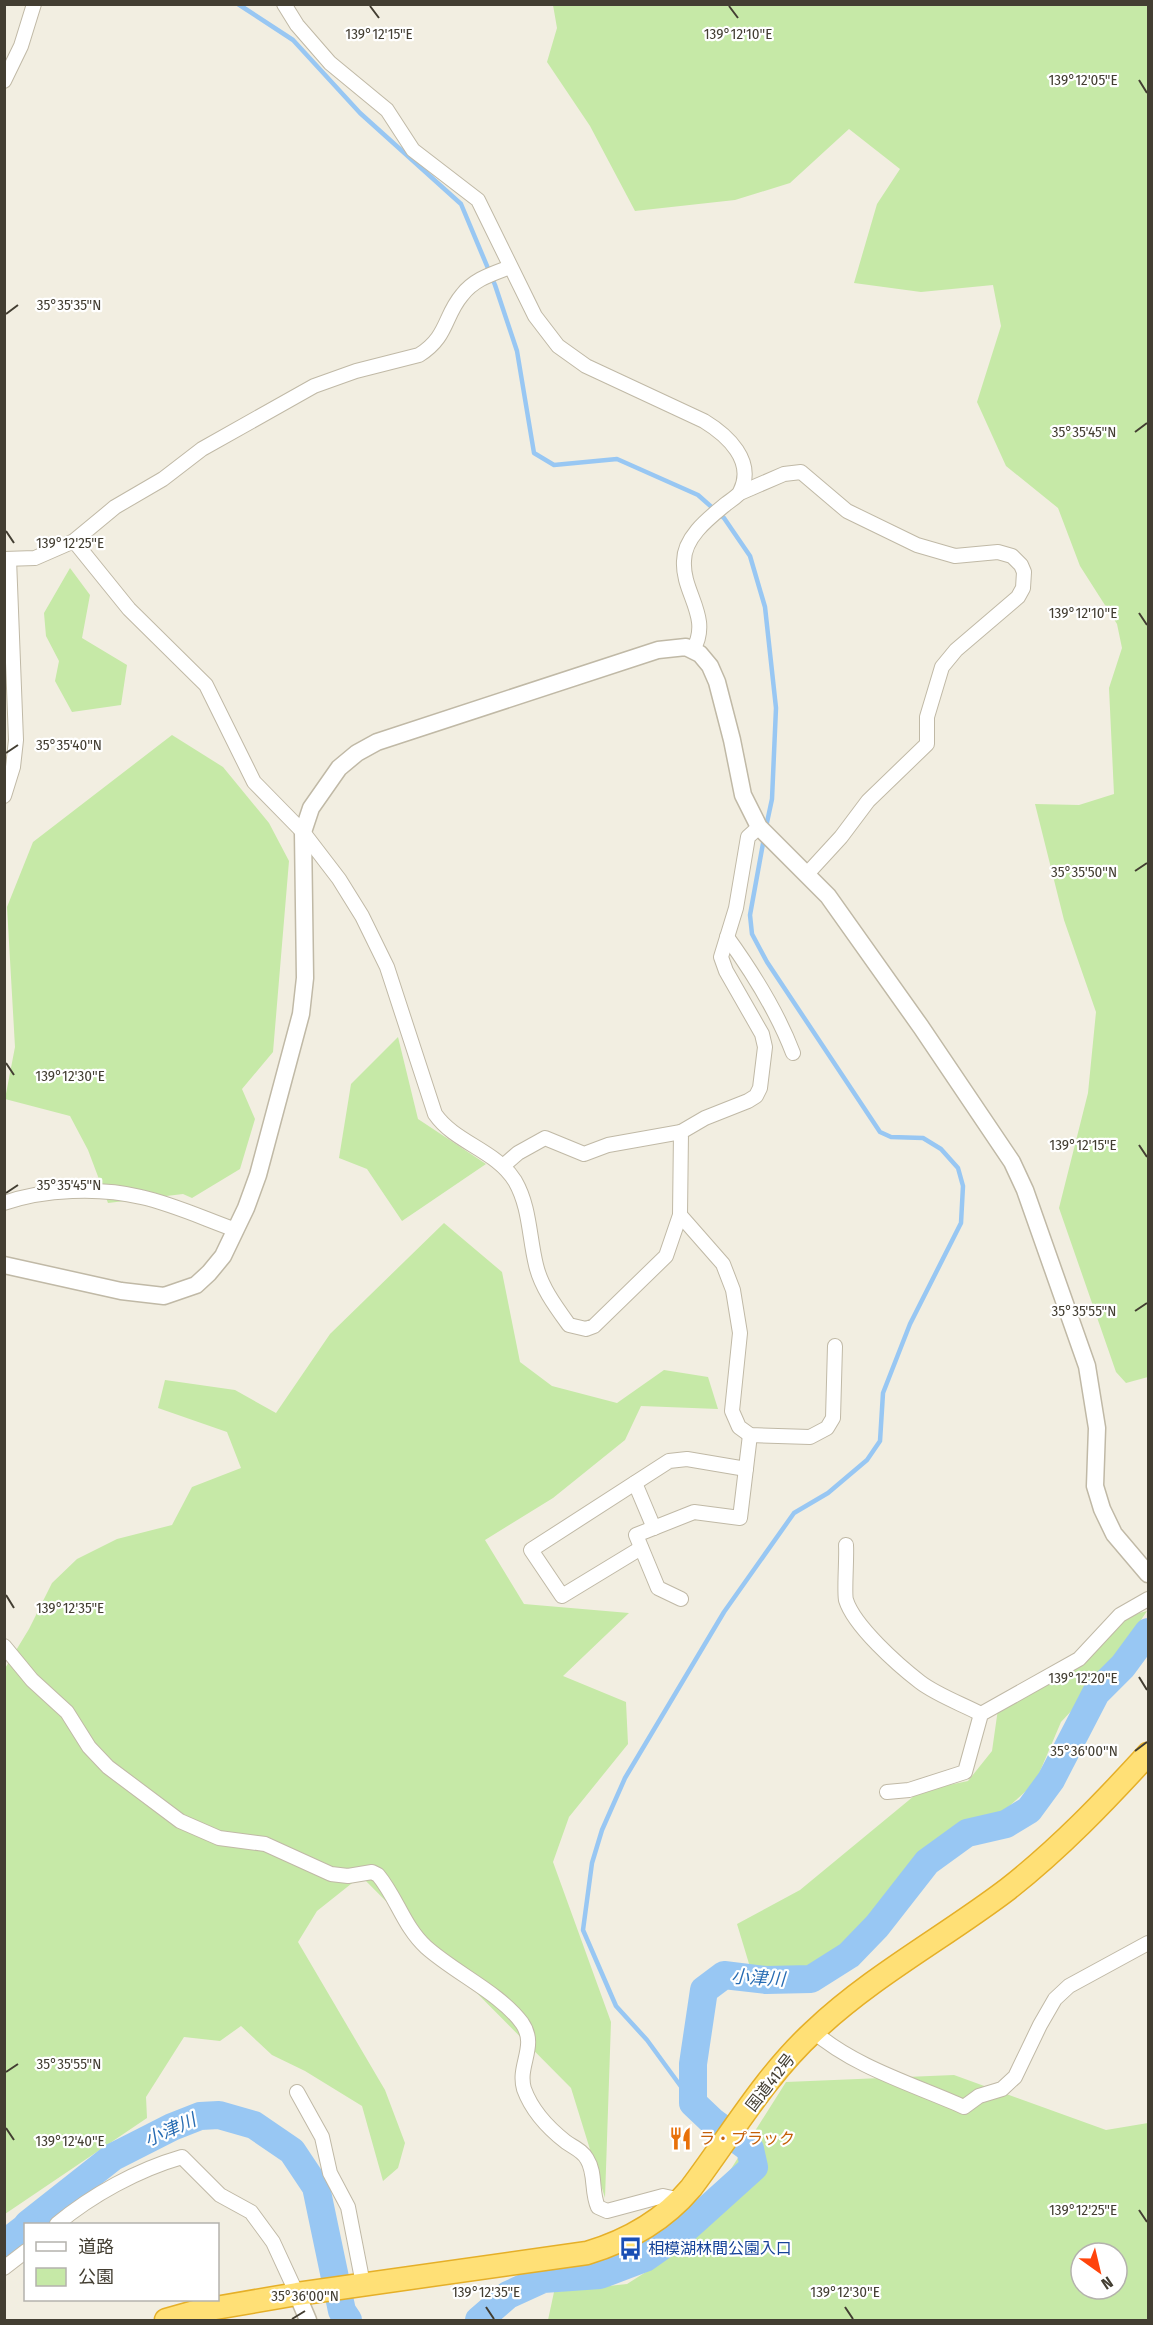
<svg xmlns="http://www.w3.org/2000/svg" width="1153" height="2325" font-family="'Fira Sans Condensed','Noto Sans JP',sans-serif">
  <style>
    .green { fill: #c6e9a7; fill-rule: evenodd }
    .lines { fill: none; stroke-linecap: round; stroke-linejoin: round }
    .stream { stroke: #98c7f3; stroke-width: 4.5 }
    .river { stroke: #98c7f3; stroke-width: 28 }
    .minor-casing { stroke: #c0b9a6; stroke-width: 16 }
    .tertiary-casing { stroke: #c0b9a6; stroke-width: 19 }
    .trunk-casing { stroke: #e5af28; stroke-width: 25 }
    .minor { stroke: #fff; stroke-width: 14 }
    .tertiary { stroke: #fff; stroke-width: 16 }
    .trunk { stroke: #ffe076; stroke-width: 22 }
    .ticks { fill: none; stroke: #433e32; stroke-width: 2 }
    .labels { text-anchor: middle; stroke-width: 4.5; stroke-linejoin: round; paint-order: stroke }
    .street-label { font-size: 16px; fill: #433e32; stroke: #fff }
    .food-label { font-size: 16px; fill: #c56008; stroke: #fff; text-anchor: start }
    .transit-label { font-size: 16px; fill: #164399; stroke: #fff; text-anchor: start }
    .water-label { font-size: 18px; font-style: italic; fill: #276cb3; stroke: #fff }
    .ticks-label { font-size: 15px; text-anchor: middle; fill: #433e32; stroke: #fff; stroke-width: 4.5; stroke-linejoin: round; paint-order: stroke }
  </style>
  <rect width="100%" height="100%" fill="#f2eee1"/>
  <g class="green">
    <polygon points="553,5 1148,5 1148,1377 1126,1383 1116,1372 1059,1208 1088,1093 1096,1012 1064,920 1035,804 1079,805 1114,794 1109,688 1122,648 1117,624 1080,566 1058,508 1006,466 977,402 1001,326 993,285 921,292 854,283 877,204 900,169 849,129 790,183 735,200 635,211 590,126 547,62 557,28"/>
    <polygon points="70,568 90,595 82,638 127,665 121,705 72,712 55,681 59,661 46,636 44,613"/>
    <polygon points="172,735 223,767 269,823 289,861 273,1052 242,1089 255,1119 240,1169 192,1198 183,1194 108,1203 88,1150 70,1116 5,1099 15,1047 7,907 33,842"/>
    <polygon points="398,1037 418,1119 486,1164 402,1221 367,1169 339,1158 351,1084"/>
    <polygon points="444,1223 502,1272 520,1362 552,1386 617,1403 664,1370 708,1377 718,1409 641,1406 625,1440 553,1498 485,1540 524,1604 629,1613 563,1676 626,1702 628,1744 569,1817 553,1862 611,2022 605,2198 571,2088 361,1876 317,1911 298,1942 385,2090 405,2143 398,2168 383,2181 362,2106 305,2071 272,2055 241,2026 220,2041 184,2037 146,2097 147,2118 5,2214 4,1670 29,1629 52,1583 77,1559 117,1539 172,1525 192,1487 241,1468 227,1432 158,1408 165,1380 235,1390 276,1413 330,1334"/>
    <polygon points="1147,1611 1102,1678 1061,1722 1035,1783 1005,1810 942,1838 895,1886 853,1943 807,1973 750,1967 737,1924 800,1890 920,1791 968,1781 992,1751 998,1709 1081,1663 1121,1618"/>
    <path d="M954,2075L1106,2130L1148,2123V2320H548L554,2292L627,2284L679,2251L786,2082ZM1081,2253H1117V2289H1081Z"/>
  </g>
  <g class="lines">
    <g class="stream">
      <polyline points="238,4 293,40 360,113 461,204 495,285 517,351 534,453 554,465 617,459 698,495 724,518 750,556 765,607 776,708 772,799 766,827"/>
      <polyline points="693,2103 647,2040 616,2006 583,1930 592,1863 602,1830 625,1778 724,1612 794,1513 828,1493 867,1460 880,1441 883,1393 910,1324 961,1223 963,1186 958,1168 941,1149 923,1138 891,1137 880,1132 767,962 752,934 750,915 764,838"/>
    </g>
    <g class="river">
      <polyline points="28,2224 113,2157 172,2127 200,2116 219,2115 254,2125 292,2151 316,2187 342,2311 348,2320"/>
      <polyline points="4,2244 26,2227"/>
      <polyline points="479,2320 508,2295 543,2279 600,2275 645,2258 682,2232 754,2167 750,2149 712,2121 693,2103 693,2064 704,1990 724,1975 766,1980 811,1979 849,1955 877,1926 927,1862 967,1833 1006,1824 1029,1810 1051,1780 1096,1693 1123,1666 1148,1632"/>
    </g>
    <defs>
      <g id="minor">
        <path d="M284,4L297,25L330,63L387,110L413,150L478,200L535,316L558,346L586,366L704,421C727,435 756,461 740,492C738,496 731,500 726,504C709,518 684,537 684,561C682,593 712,617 693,650"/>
        <polyline points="4,81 21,46 34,4"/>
        <polyline points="740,493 784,474 801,472 847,511 917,545 955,556 998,552 1012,556 1021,565 1024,572 1023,588 1018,597 956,650 942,667 927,717 927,744 868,801 841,837 807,874"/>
        <path d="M74,541L129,609L206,685L254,782L303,832L339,879L362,916L387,967L435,1114C455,1143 496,1150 515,1181C530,1207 529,1237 536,1265C541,1287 556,1307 569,1325L586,1329L594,1326L666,1256L680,1215L681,1132L705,1118L748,1101L756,1096L760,1088L765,1047L762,1034L726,971L721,957L736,908L748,837L759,827"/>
        <path d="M4,559L35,558L74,541L115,507L163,479L202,449L314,386L356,371L419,355C448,337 444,316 462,295C474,279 492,274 510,267"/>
        <polyline points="4,796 13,767 16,740 9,559"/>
        <path d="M727,937C753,973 777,1011 793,1053"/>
        <polyline points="503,1166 518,1153 545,1138 584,1154 608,1145 681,1132"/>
        <path d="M4,1203C44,1189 100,1187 141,1197C173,1204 205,1219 236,1230"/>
        <polyline points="680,1215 723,1264 733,1290 740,1333 732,1411 739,1427 750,1435 810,1437 827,1428 833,1418 835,1346"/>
        <polyline points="635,1483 654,1528"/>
        <path d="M846,1545C847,1556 844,1593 846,1600C854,1626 898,1665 920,1682C937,1695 962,1704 981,1714"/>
        <polyline points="641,1548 562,1596 531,1550 669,1461 687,1459 746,1469"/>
        <polyline points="681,1599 658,1588 636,1535 694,1512 740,1518 750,1435"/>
        <path d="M4,1646L32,1680L67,1712L89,1747L108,1767L180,1821L219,1838L265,1844L331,1874L348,1876L372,1872L378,1875C397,1898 404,1927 426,1947C455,1973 500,1993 522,2023C538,2046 517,2065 524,2089C532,2111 548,2128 566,2142C573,2147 583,2151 587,2159C596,2173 591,2192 598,2207L607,2211L663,2196L681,2200"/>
        <polyline points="887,1792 909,1790 965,1772 981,1714 1079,1659 1120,1615 1148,1599"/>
        <path d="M813,2031C854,2067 915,2085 964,2107L979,2096L1002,2089L1015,2077L1040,2025L1055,1999L1069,1986L1148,1943"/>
        <polyline points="297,2092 322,2137 330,2173 348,2207 363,2284"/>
        <path d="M57,2224C92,2195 137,2170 182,2157L220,2195L251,2212L273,2242L297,2294"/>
        <polyline points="4,2268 26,2251"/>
      </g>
      <g id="tertiary">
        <polyline points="4,1265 121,1291 164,1296 196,1285 209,1273 223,1256 246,1208 258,1175 301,1014 305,978 303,832 311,808 339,768 357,753 377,742 658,650 686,647 700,654 710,666 717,682 732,740 743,795 759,827 828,896 921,1027 1012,1162 1025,1190 1087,1366 1097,1428 1095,1486 1102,1509 1114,1534 1148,1574"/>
        <polyline points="297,2294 308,2320"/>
      </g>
      <path id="trunk" d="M166,2320L198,2311L297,2294L587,2253C627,2241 664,2220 691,2188C731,2135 765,2076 814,2031C872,1976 945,1937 1008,1889C1060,1848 1104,1802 1148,1754"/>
    </defs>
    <use href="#minor" class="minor-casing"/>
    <use href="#tertiary" class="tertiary-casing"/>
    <use href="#trunk" class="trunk-casing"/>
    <use href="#minor" class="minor"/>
    <use href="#tertiary" class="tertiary"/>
    <use href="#trunk" class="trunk"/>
  </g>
  <path class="ticks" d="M370,6L379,18M729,6L738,18M1139,80L1147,93M6,314L18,305M1135,432L1147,423M6,531L14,543M1139,613L1147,625M6,753L18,745M1135,871L1147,863M6,1063L14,1075M1139,1145L1147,1157M6,1193L18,1185M1135,1311L1147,1303M6,1595L14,1608M1139,1677L1147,1690M1135,1751L1147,1742M6,2072L18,2064M6,2128L14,2140M1139,2210L1147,2222M486,2307L494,2319M845,2307L853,2319M292,2319L305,2311"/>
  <defs>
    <symbol id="restaurant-bare" viewBox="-9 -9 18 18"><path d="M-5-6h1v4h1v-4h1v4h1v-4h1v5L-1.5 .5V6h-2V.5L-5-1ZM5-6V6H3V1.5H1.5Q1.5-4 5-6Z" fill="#e8710a" stroke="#fff" stroke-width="2.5" paint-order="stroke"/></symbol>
    <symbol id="bus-bare" viewBox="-9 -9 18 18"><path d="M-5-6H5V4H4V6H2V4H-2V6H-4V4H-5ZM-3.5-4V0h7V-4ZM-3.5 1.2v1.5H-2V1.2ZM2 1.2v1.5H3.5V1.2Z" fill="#1a4fb4" stroke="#fff" stroke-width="2.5" paint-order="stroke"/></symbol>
  </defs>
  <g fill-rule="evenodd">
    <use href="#restaurant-bare" x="664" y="2122" width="33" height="33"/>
    <use href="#bus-bare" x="614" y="2232" width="33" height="33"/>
  </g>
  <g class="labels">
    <g class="street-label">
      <text transform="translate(770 2082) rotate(-52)" y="6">国道412号</text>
    </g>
    <g class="food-label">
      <text x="699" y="2144">ラ・プラック</text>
    </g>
    <g class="transit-label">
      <text x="648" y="2254">相模湖林間公園入口</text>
    </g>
    <g class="water-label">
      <text transform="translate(758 1978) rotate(3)" y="6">小津川</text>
      <text transform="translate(170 2130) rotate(-24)" y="6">小津川</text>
    </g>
  </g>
  <g class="ticks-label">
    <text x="738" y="39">139°12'10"E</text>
    <text x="379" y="39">139°12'15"E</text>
    <text x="1083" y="85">139°12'05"E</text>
    <text x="69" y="310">35°35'35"N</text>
    <text x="1084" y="437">35°35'45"N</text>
    <text x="70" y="548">139°12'25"E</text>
    <text x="1083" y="618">139°12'10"E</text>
    <text x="69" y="750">35°35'40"N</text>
    <text x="1084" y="877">35°35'50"N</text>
    <text x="70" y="1081">139°12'30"E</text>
    <text x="1083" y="1150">139°12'15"E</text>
    <text x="69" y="1190">35°35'45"N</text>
    <text x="1084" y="1316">35°35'55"N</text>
    <text x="70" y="1613">139°12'35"E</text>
    <text x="1083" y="1683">139°12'20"E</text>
    <text x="1084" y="1756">35°36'00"N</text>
    <text x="69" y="2069">35°35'55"N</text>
    <text x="70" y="2146">139°12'40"E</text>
    <text x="1083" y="2215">139°12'25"E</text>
    <text x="486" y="2297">139°12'35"E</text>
    <text x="845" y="2297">139°12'30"E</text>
    <text x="305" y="2301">35°36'00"N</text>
  </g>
  <rect width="1153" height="2325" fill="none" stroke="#433e32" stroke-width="12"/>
  <rect x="24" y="2223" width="195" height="78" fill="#ffffff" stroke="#b4b2ad" stroke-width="1.5"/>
  <rect x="36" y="2242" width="30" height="9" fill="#ffffff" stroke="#b4b2ad" stroke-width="1.5"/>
  <text x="78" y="2253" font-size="18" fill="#433e32">道路</text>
  <rect x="36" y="2268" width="30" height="18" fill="#c6e9a7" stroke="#b4b2ad" stroke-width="1.5"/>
  <text x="78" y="2283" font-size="18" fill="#433e32">公園</text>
  <g transform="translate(1099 2271) rotate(146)"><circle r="28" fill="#ffffff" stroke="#b4b2ad" stroke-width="1.5"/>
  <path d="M0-4.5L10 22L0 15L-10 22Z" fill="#ff440b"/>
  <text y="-9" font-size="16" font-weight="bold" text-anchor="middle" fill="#433e32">N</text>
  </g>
</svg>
